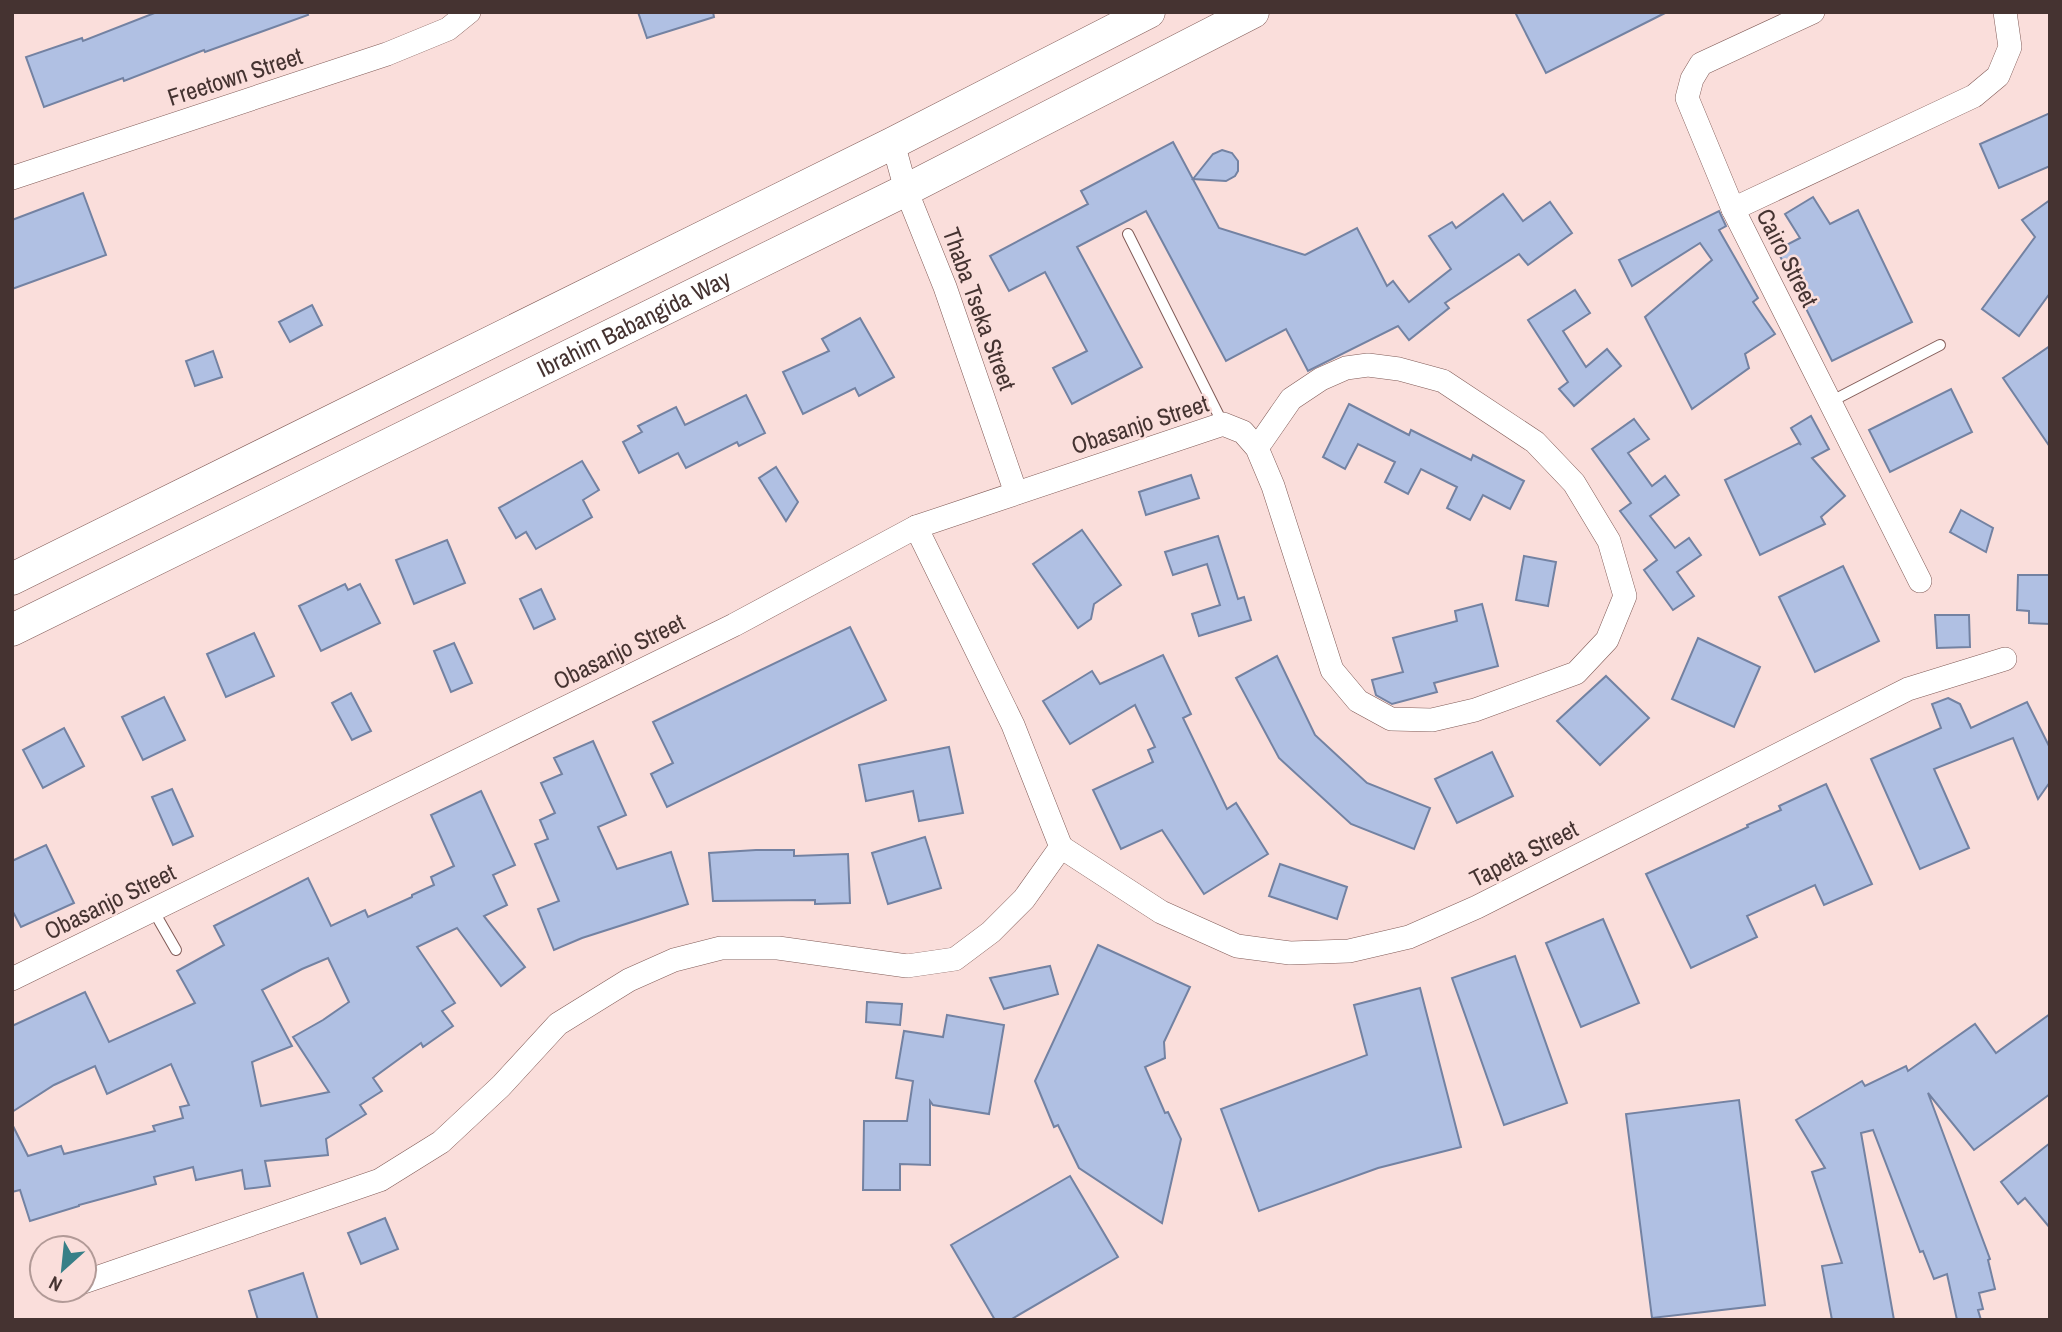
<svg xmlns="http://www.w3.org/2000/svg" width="2062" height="1332" font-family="'Archivo Narrow',sans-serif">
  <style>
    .building { fill: #b0c0e3; stroke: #7382a2; stroke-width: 2; fill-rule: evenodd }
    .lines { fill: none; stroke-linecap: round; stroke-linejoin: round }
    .service-casing { stroke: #815b57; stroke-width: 12 }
    .minor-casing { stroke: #815b57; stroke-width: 24 }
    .secondary-casing { stroke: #815b57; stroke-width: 33 }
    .service { stroke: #fff; stroke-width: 10 }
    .minor { stroke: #fff; stroke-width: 23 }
    .secondary { stroke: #fff; stroke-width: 32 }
    .labels { text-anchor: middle; stroke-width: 5; stroke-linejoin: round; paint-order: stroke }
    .street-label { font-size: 24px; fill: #453331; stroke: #fadedb }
  </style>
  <rect width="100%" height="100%" fill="#fadedb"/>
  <g class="building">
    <polygon points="157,12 307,12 308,15 205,52 204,50 124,81 123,78 44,107 26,57 82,38 83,41"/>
    <polygon points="638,12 713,12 714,17 647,38"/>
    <polygon points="1515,12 1667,12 1546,73"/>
    <polygon points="2050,113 2050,166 1999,188 1980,144"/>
    <polygon points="1173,142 1219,228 1305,255 1357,228 1387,286 1393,281 1409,302 1451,269 1429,236 1452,222 1456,228 1503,194 1523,221 1550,202 1572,233 1528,265 1519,254 1445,303 1449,308 1409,340 1398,326 1308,371 1286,329 1226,361 1146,211 1077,247 1142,367 1072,404 1053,368 1087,351 1045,272 1009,291 990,256 1088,204 1081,191"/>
    <polygon points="1222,150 1232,153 1238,161 1238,171 1235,176 1226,181 1193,179 1213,154"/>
    <polygon points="83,193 106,255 12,289 12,220"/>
    <polygon points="1813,197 1830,224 1858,210 1912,322 1832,361 1777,250 1800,238 1785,214"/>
    <polygon points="2050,200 2050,293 2019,336 1982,309 2035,237 2022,220"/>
    <polygon points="1719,211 1726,226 1719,230 1758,298 1753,302 1775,334 1745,354 1749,368 1692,409 1645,317 1712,260 1700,243 1632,286 1619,260"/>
    <polygon points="1575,290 1590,313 1563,331 1586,367 1607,349 1621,366 1574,406 1559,389 1568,382 1528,320"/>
    <polygon points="312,305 322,325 290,342 279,322"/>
    <polygon points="860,318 894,377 859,396 855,388 803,414 783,372 829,351 822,339"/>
    <polygon points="2050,346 2050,447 2003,378"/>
    <polygon points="213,351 222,377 195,386 186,361"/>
    <polygon points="1951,389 1972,432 1890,472 1869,430"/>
    <polygon points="746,395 765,433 739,446 737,442 686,468 678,453 639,473 623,442 642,432 638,426 676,407 685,425"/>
    <polygon points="1349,404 1409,435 1411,430 1471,460 1473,455 1524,481 1510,509 1483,495 1470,520 1447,508 1457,487 1421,469 1408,494 1385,482 1395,462 1358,444 1345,469 1323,457"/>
    <polygon points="1811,416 1829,449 1812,458 1845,496 1821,517 1825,524 1760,555 1725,480 1799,443 1801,445 1791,428"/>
    <polygon points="1634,419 1649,439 1628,453 1652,486 1665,476 1679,495 1650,516 1675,548 1689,538 1701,555 1677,572 1694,596 1673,610 1644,570 1657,560 1620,511 1631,503 1592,449"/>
    <polygon points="582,461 599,490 583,500 592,517 536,549 526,532 516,538 499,508"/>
    <polygon points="776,467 798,502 786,521 759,478"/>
    <polygon points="1191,475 1199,498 1146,515 1139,492"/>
    <polygon points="1961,510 1993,528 1986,552 1950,532"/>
    <polygon points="1082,530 1121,585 1094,604 1091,619 1078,628 1033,564"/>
    <polygon points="1218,536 1238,599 1244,597 1251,620 1199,636 1192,614 1220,605 1207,564 1173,575 1165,552"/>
    <polygon points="447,540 465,583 414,604 396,560"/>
    <polygon points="1524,556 1556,562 1548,606 1516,600"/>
    <polygon points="1843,566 1879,641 1815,672 1779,597"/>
    <polygon points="2018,575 2050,575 2050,624 2029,623 2029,611 2017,610"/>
    <polygon points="345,584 348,590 360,584 380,623 321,651 299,606"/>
    <polygon points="541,589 555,619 534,629 520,599"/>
    <polygon points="1482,604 1498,666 1434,683 1437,692 1392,704 1376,695 1372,680 1403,672 1393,638 1457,621 1455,611"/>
    <polygon points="1935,615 1969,615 1970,647 1937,648"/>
    <polygon points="850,627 886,700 667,807 651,774 673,763 653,722"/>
    <polygon points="254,633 274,676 226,697 207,654"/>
    <polygon points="1698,638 1760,667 1734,727 1672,699"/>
    <polygon points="454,643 472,683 451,692 434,651"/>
    <polygon points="1163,655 1191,714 1183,718 1227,809 1236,803 1268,854 1204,894 1162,830 1121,849 1093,790 1153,762 1148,750 1155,747 1135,705 1070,744 1043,701 1092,671 1100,684"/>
    <polygon points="1277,656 1315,735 1367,783 1430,808 1414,849 1351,824 1279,758 1236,678"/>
    <polygon points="1606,676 1649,718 1600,765 1557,721"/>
    <polygon points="351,693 371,731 352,740 332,703"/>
    <polygon points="164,697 185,740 143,760 122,717"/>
    <polygon points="1948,698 1960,704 1971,728 2027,702 2050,748 2050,782 2038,799 2013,738 1934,769 1969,848 1920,869 1871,759 1941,728 1932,704"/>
    <polygon points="64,728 84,766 43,788 23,750"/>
    <polygon points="593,741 626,815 598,827 617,869 671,852 688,904 582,938 554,950 538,909 559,901 535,844 548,839 540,820 555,813 541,783 562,774 554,758"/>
    <polygon points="949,747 963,813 919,821 913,791 866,801 859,765"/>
    <polygon points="1492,752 1513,796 1457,823 1435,779"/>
    <polygon points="1826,784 1872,884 1824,905 1815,885 1747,916 1757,937 1691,968 1646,874 1748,827 1747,825 1781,810 1779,806"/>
    <polygon points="172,789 193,836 173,845 152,797"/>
    <path d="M481,791L515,865L493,875L507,905L484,916L525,967L501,986L457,928L417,947L455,1003L442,1011L453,1026L423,1047L421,1043L373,1078L382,1091L360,1105L366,1114L326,1139L328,1155L265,1161L270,1186L245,1189L242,1170L196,1180L193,1167L154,1177L156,1184L79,1205V1206L30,1221L20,1190L12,1192V1124L28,1156L61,1146L64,1154L155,1131L153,1126L183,1118L180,1107L189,1105L171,1064L107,1094L95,1066L54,1085L12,1112V1026L85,992L109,1042L195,1003L177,971L224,945L214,926L308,878L331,926L365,910L368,917L412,897V895L434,885L431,877L454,866L431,815ZM328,958L349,1002L323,1020L293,1037L329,1092L261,1106L252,1062L292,1046L262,990L302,969Z"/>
    <polygon points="925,837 941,888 888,904 872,853"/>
    <polygon points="46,845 74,903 21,927 12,910 12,861"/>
    <polygon points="756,850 794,850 794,856 848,854 850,903 815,904 815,900 713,901 709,853"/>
    <polygon points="1280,864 1347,887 1337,919 1269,896"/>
    <polygon points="1603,919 1639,1003 1581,1027 1546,943"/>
    <polygon points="1098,945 1190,987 1164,1042 1165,1058 1145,1067 1165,1113 1168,1112 1181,1139 1162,1223 1079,1168 1058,1125 1054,1127 1035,1081"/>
    <polygon points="1515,956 1567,1103 1504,1125 1452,978"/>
    <polygon points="1050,966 1058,994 1004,1009 990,978"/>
    <polygon points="1420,988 1461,1147 1378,1168 1259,1211 1221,1109 1367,1055 1354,1005"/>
    <polygon points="867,1002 902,1004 900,1025 866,1022"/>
    <polygon points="2050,1014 2050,1094 1974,1150 1928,1093 1990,1259 1988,1260 1995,1289 1979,1293 1983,1309 1978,1310 1981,1320 1957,1320 1947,1274 1934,1279 1923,1251 1920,1252 1873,1130 1861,1133 1894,1320 1832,1320 1822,1266 1842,1263 1812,1172 1825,1168 1796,1120 1862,1081 1865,1086 1906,1066 1908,1071 1975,1024 1996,1053"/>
    <polygon points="947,1015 1004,1025 989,1114 933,1105 930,1101 930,1165 900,1164 900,1190 863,1190 864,1121 907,1121 913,1081 896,1078 904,1031 943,1037"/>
    <polygon points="1739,1100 1765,1305 1652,1318 1626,1114"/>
    <polygon points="2050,1143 2050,1228 2025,1198 2018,1204 2001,1182"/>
    <polygon points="1070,1176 1118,1257 1010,1320 995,1320 951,1245"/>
    <polygon points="385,1218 398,1249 361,1264 348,1233"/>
    <polygon points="303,1273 318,1320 258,1320 249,1291"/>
  </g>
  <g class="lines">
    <defs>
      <g id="service">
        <polyline points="1128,234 1223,424"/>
        <polyline points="1830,402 1940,345"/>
        <polyline points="153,910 176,950"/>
      </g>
      <g id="minor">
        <polyline points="1813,12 1701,64 1692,79 1687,98 1733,209 1920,581"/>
        <polyline points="893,143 906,190 945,287 1016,493"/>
        <polyline points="12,178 387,54 448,29 469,12"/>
        <polyline points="1733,209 1974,96 1998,76 2010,47 2005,12"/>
        <polyline points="1061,847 1161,912 1237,946 1290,953 1349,951 1409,937 1477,907 1908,689 2005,659"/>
        <polyline points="12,979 734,625 916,527 1223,424 1243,432 1257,448 1273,486 1332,670 1358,701 1391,719 1432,720 1475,710 1576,673 1607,640 1625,596 1609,541 1574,483 1535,442 1443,381 1399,369 1368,365 1346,368 1321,379 1291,399 1257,448"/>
        <polyline points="84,1282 380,1180 441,1142 501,1086 558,1024 629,980 674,960 721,948 778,948 907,966 955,959 991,932 1024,899 1061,847 1013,725 916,527"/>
      </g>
      <g id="secondary">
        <polyline points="12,579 893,143 1149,12"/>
        <path id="s1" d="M12,630L906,190L1253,12"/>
      </g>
    </defs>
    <use href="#service" class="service-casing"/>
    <use href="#minor" class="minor-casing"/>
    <use href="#secondary" class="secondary-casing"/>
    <use href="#service" class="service"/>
    <use href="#minor" class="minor"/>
    <use href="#secondary" class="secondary"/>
  </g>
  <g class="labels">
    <g class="street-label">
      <text transform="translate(235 77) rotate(-18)" y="8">Freetown Street</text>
      <text transform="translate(1787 258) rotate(63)" y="8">Cairo Street</text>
      <text transform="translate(979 309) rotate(70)" y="8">Thaba Tseka Street</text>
      <text dy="8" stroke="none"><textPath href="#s1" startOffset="693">Ibrahim Babangida Way</textPath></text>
      <text transform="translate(1140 425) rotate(-18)" y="8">Obasanjo Street</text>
      <text transform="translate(619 652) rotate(-26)" y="8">Obasanjo Street</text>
      <text transform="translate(1524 854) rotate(-27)" y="8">Tapeta Street</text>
      <text transform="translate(110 902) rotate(-26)" y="8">Obasanjo Street</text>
    </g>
  </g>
  <rect width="2062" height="1332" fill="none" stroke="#453331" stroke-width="28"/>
  <g transform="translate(63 1269) rotate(207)"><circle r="33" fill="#fadedb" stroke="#b29a97" stroke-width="2"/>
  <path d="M0-5L12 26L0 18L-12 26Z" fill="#387f87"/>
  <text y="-10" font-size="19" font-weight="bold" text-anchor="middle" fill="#453331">N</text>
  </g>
</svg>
